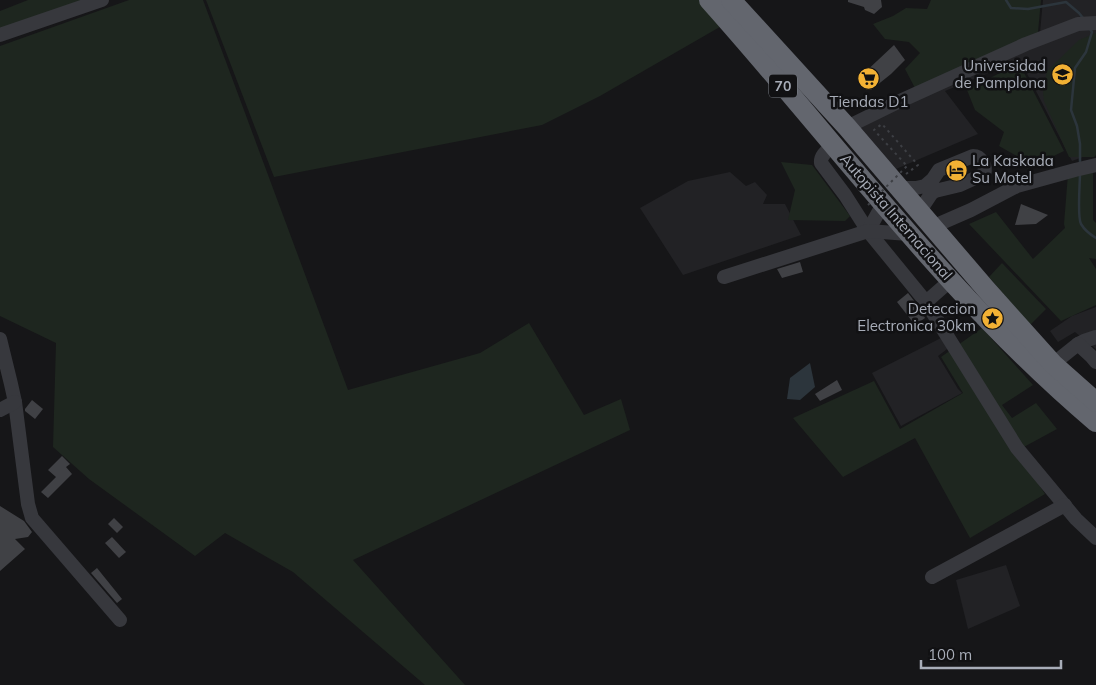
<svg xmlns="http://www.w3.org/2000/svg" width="1096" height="685" font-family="Mulish,sans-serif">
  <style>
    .built { fill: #222225 }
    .green { fill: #1e261f }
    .water { fill: #2c353c }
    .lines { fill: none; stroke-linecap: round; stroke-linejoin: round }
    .stream { stroke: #2c353c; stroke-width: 2.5 }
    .building { fill: #404145 }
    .path { stroke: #3d3f44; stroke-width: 2; stroke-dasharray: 2.5 4; stroke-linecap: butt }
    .minor { stroke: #37383d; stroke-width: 14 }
    .highway { stroke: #63666e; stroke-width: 20 }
    .path-bridge { stroke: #3d3f44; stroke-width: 2; stroke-dasharray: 2.5 4; stroke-linecap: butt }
    .labels { text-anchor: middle; stroke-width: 5; stroke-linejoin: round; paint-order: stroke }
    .shield { fill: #111113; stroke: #7b7e86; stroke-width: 1 }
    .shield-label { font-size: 14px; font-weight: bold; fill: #a8adb8 }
    .poi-label { font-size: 15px; fill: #a8adb8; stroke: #111113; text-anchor: end }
    .street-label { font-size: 15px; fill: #a8adb8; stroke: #111113 }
  </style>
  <rect width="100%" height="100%" fill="#161618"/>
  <g class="built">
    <polygon points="1043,0 1096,0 1096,152 1072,161 1020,60 945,91 978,134 896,169 853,122 1040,33"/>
    <polygon points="730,172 746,186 755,182 767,195 763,204 785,204 801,235 683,275 640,208 688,181"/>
    <polygon points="1096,307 1096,349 1075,332 1058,342 1050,331 1072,316"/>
    <polygon points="943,337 951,346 938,356 958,389 962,393 901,426 872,373"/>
    <polygon points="1006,565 1020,606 968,629 956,580"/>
  </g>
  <g class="green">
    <polygon points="28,0 98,0 0,36 0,11"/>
    <polygon points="129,0 203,0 348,390 480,353 529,323 584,415 621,399 630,430 353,560 465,685 425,685 293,572 225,533 195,556 89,479 53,447 56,343 0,316 0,46"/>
    <polygon points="206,0 703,0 725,24 600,96 542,125 274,177"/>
    <polygon points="931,0 1041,0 1038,32 915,88 905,69 920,53 909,42 885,39 873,24 893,16 906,8 927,9"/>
    <polygon points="1096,33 1096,155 1094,157 1069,157 1044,101 1043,92 1047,71 1079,40"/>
    <polygon points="1019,63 1064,151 1027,169 1020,158 999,146 1004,132 975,110 967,90"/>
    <polygon points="781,162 812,165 850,216 845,221 788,220 795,190"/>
    <polygon points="1093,170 1093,220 1096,223 1096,259 1089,258 1096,269 1096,305 1061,321 969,224 996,212 1033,259 1065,228 1064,224 1068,174"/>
    <polygon points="1002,263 1046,309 1030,325 989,277"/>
    <polygon points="982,328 1033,385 1002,405 1012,418 1036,403 1057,429 1022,448 975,386 1045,494 970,538 915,438 843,477 793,418 874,381 900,429 963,393 941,357"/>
  </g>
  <polygon class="water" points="810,363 815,387 800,400 787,399 790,378"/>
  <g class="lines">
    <g class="stream">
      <polyline points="1006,0 1011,8 1028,9 1066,2 1079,13 1083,18"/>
      <polyline points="1080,165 1080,144 1077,126 1071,110 1075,68 1086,52 1092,32 1090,29"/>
      <path d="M1080,173C1080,184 1077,216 1081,224C1084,229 1091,235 1096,238"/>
    </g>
  </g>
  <g class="building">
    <polygon points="848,0 881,0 882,7 874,14 865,10 864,7 848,2"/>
    <polygon points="894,45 905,60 891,74 871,90 861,76"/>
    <polygon points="1021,204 1048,215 1036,224 1015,225"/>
    <polygon points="800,262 803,272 782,278 777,269"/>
    <polygon points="908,293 919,307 925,318 915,325 897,302"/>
    <polygon points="837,380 842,390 820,401 815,394"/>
    <polygon points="32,400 43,409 35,419 25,411 25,409"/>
    <polygon points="62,456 70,464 66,467 72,474 48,498 41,492 56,477 48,470"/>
    <polygon points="0,506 24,521 32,532 28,537 15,539 25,549 0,571"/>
    <polygon points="114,518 123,527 117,533 108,524"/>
    <polygon points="112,537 126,552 119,558 105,543"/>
    <polygon points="97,568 122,599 117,603 91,573"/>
  </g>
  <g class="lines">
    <polyline class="path" points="906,174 918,165 882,124 874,130 907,166"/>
    <g class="minor">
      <polyline points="0,35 102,0"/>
      <polyline points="847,127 898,102 1026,44 1078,24 1096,23"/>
      <path d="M833,145C828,150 820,155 821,163L845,195L868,231L926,302L1017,448L1076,519L1096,538"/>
      <path d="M899,188H916L925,186L933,179L939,170L973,156C981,156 987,166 984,174L960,185L935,191L931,194L919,212"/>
      <polyline points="932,227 971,210 1017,186 1075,170 1096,165"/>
      <polyline points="868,231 883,204"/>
      <polyline points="724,277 868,231 909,234"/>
      <polyline points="926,302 951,280"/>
      <polyline points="0,339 11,384 15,402 28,504 32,518 120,620"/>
      <polyline points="1078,344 1084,341 1096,337"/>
      <polyline points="1053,364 1078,344 1091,356 1096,362"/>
      <polyline points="0,410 15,402"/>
      <polyline points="932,577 1065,505"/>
    </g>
    <g class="highway">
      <path d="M709,0C836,142 949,298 1096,422"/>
      <polyline points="731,0 847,127 985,288 1053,364 1096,402"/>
    </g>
    <polyline class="path-bridge" points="868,205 907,166"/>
  </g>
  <defs>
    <symbol id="university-disc" viewBox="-11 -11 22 22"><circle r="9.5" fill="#f2b134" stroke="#111113"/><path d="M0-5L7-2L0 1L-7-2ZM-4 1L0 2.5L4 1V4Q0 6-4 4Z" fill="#111"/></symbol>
    <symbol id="supermarket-disc" viewBox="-11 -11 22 22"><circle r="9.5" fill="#f2b134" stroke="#111113"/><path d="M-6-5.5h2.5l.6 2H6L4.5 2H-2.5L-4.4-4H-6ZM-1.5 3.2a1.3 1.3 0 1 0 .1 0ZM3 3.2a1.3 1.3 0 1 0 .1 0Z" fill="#111"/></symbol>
    <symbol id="hotel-disc" viewBox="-11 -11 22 22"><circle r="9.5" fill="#f2b134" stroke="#111113"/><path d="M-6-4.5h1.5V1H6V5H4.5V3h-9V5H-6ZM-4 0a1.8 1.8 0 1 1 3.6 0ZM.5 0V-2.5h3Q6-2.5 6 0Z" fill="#111"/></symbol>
    <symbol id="sight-disc" viewBox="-11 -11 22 22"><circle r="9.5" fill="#f2b134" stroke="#111113"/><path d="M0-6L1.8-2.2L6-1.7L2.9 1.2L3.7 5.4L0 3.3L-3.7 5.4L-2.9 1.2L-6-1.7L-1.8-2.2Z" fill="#111"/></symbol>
  </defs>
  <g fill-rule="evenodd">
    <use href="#university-disc" x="1050" y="62" width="25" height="25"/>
    <use href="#supermarket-disc" x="856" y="66" width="25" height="25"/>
    <use href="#hotel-disc" x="944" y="158" width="25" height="25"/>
    <use href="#sight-disc" x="980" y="306" width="25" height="25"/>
  </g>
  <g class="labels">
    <rect class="shield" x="769" y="74.5" width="28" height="23" rx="4"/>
    <g class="shield-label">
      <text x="783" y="91">70</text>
    </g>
    <g class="poi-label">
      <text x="1046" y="71">Universidad<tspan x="1046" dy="17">de Pamplona</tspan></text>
      <text x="869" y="107" text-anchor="middle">Tiendas D1</text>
      <text x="972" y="166" text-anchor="start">La Kaskada<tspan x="972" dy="17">Su Motel</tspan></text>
      <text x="976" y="314">Deteccion<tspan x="976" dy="17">Electronica 30km</tspan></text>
    </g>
    <g class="street-label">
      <text transform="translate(896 217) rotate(49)" y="5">Autopista Internacional</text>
    </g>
  </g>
  <path d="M921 660v8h140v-8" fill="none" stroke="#a8adb8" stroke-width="2.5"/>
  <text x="928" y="660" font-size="15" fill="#a8adb8" stroke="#111113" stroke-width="4" paint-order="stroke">100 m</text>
</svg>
